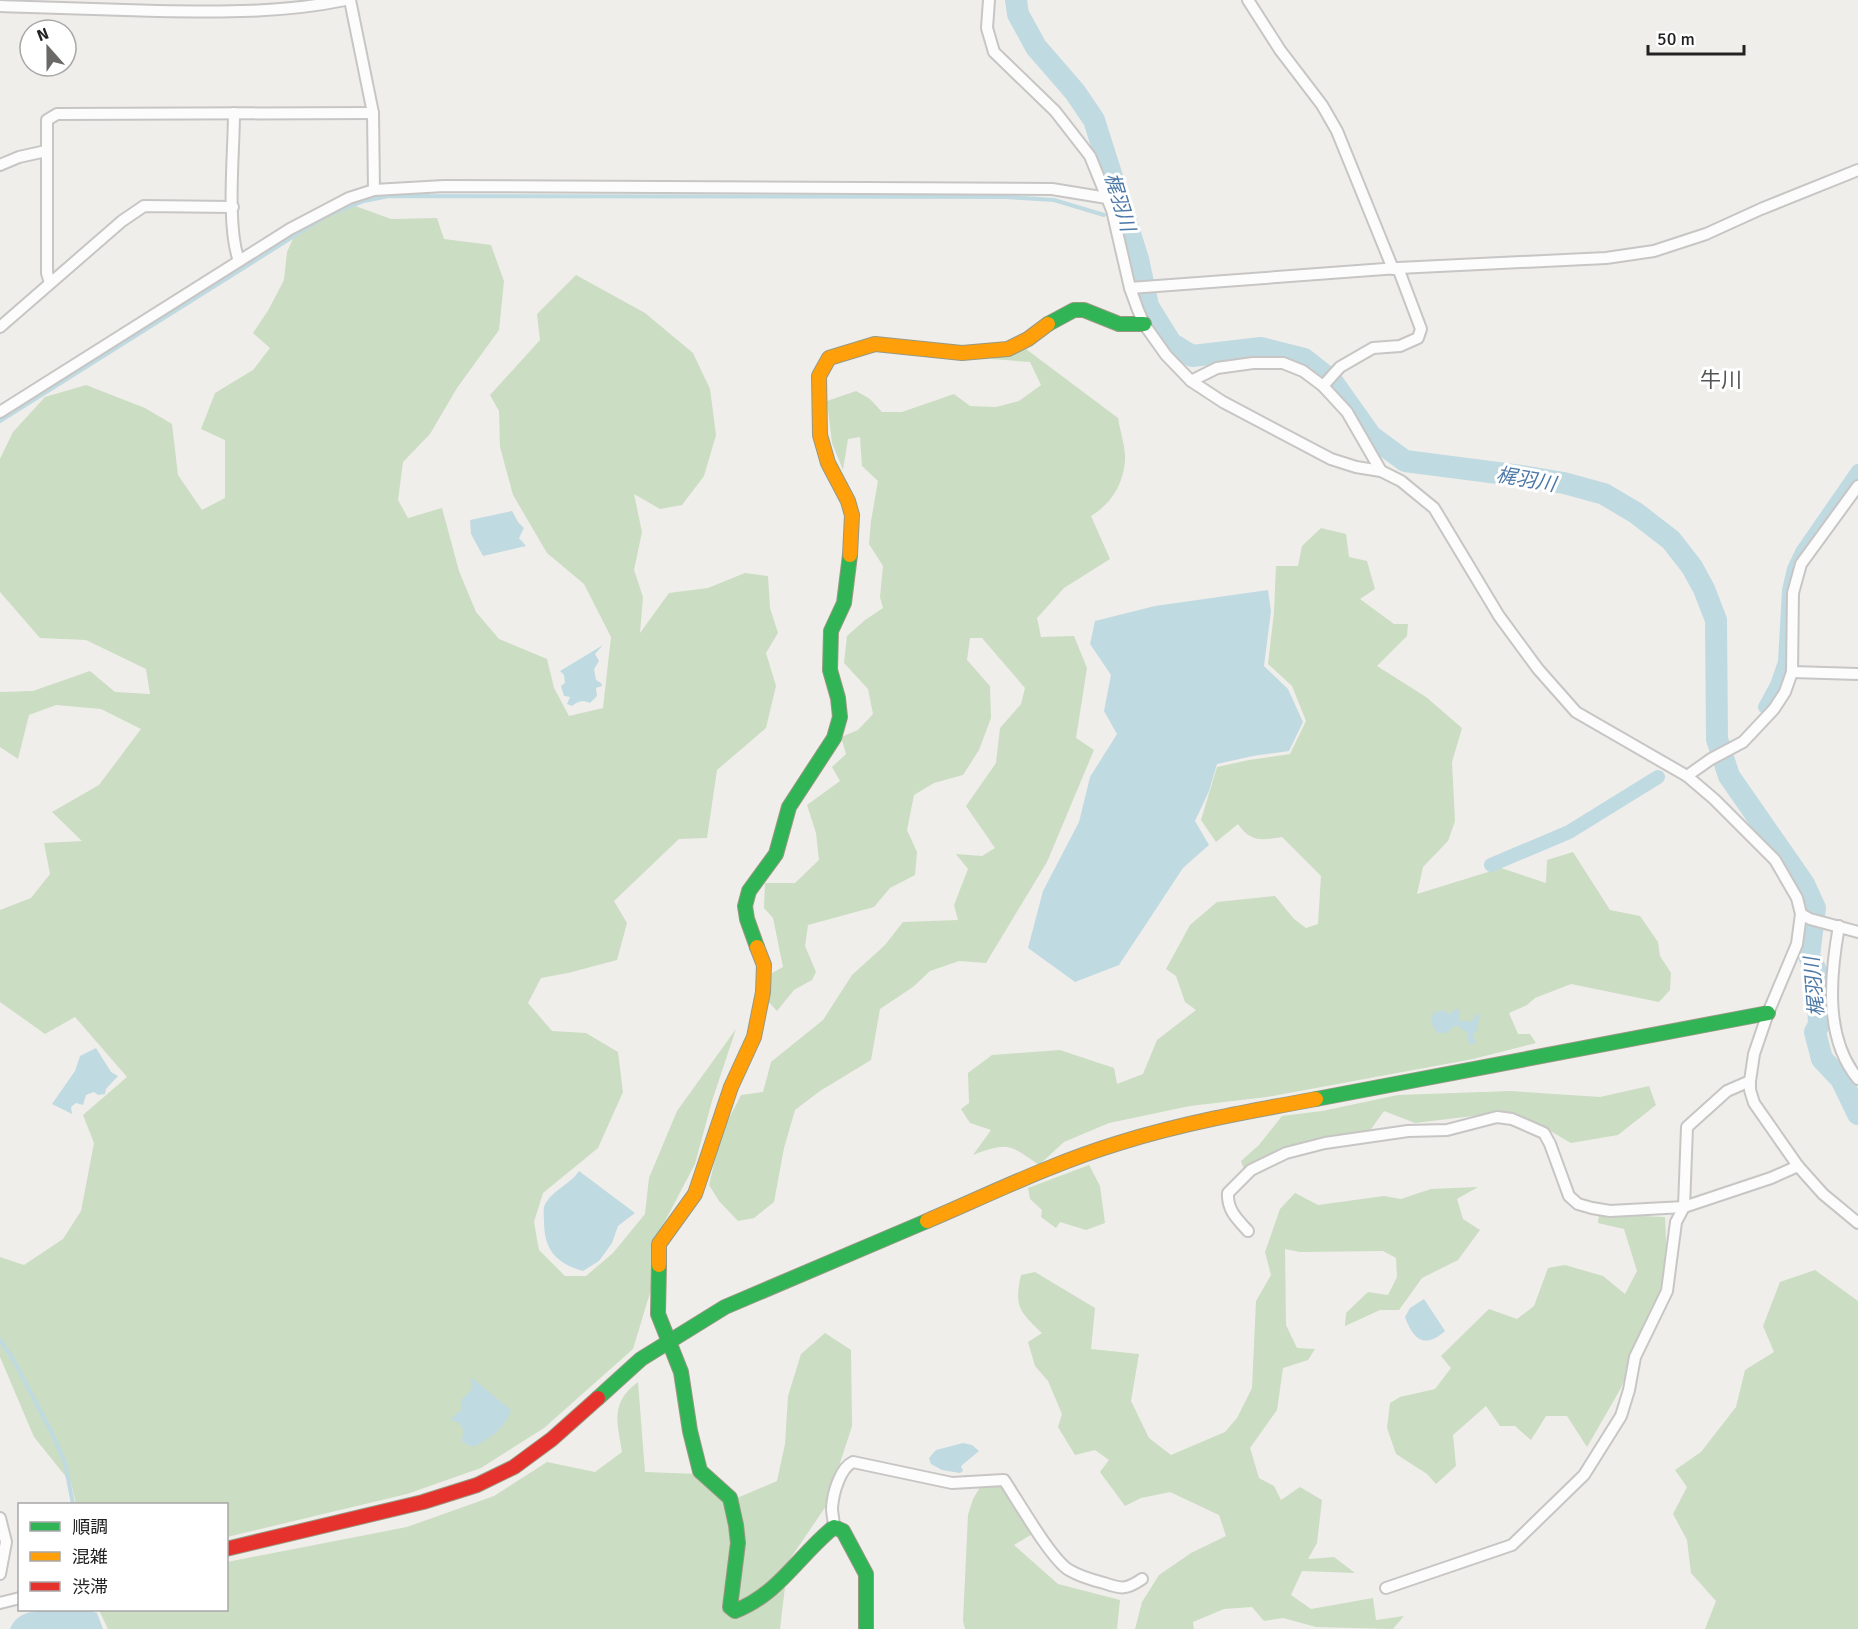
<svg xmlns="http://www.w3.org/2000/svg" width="1858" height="1629" font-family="Signika,'Noto Sans JP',sans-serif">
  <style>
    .forest { fill: #cbddc2 }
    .water { fill: #c0dae1 }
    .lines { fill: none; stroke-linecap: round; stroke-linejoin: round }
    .stream { stroke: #c0dae1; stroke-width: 4 }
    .canal { stroke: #c0dae1; stroke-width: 14 }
    .river { stroke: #c0dae1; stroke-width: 22 }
    .street-casing { stroke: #c7c6c5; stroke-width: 14 }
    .fast-casing { stroke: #979983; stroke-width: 16 }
    .slow-casing { stroke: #979983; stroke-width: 16 }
    .jam-casing { stroke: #979983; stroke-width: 16 }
    .street { stroke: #fdfcfc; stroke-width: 10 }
    .fast { stroke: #30b455; stroke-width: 14 }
    .slow { stroke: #ff9f0a; stroke-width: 14 }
    .jam { stroke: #e5322d; stroke-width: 14 }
    .labels { text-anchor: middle; stroke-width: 6; stroke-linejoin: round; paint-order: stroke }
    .water-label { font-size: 20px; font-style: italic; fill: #4e79a7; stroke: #fff }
    .quarter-label { font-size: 21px; fill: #555; stroke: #fff }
  </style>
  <rect width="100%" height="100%" fill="#f0eeeb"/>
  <g class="forest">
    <polygon points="347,203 391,219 437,218 444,239 491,245 504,281 499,330 457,388 430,434 403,462 398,500 408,518 442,508 459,571 476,612 499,639 547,659 554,688 569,716 603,708 611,637 584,584 547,553 513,495 500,447 499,411 490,395 540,340 537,314 576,275 645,313 693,353 710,389 716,435 704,476 682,505 660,509 634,494 642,532 634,570 643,597 640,633 669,593 708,588 745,573 768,576 770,608 778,633 766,653 776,686 766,728 717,770 707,838 679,839 614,901 627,923 617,960 568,973 541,978 528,1003 552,1031 586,1033 618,1052 623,1092 598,1148 543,1193 534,1222 539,1250 565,1276 586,1276 613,1253 645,1214 649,1178 677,1111 736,1029 712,1101 695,1164 654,1242 653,1283 633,1349 544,1428 481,1468 407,1494 227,1537 226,1504 76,1504 71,1483 34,1437 0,1357 0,1257 24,1265 63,1239 81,1211 94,1143 83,1115 127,1077 75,1017 45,1034 0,1002 0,910 31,898 50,874 44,843 82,841 52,812 99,785 141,729 101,709 56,705 29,715 18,759 0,747 0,692 33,691 90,671 115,692 150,694 146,669 86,640 40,638 0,592 0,459 13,432 45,397 86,385 145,408 172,424 178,475 202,510 225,498 225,440 201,429 215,393 253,370 270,348 253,333 269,309 284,280 287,252 303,217"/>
    <path d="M1026,349L1118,418C1120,431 1126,448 1125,461C1123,485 1111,504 1091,516L1110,559L1064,588L1037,618L1041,637L1074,636L1087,668L1076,738L1094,750L1047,862L986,963L959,961L930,971L913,987L880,1009L871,1060L820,1091L795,1110L784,1148L774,1202L754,1218L738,1221L719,1201L709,1185L721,1134L741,1095L763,1092L771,1062L823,1020L852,975L885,945L903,922L958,920L954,905L968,869L956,854L982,856L995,848L966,806L996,763L1000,728L1021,704L1025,688L982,638H970L967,660L990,686L991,718L979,750L963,775L934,783L914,795L907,830L917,852L915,875L890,888L874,907L808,925L805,946L816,972L812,980L794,990L777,1011L766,999L772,973L783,967L773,918L764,908L765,883H795L819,860L816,833L807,805L840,781L832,767L846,754L841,737L858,730L873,714L868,689L844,663L847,636L865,620L883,608L880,597L883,566L869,544L871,521L878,481L862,466L860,437L848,439L843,470L832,443L827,401L856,391L870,399L882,412H902L954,394L970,406L996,407L1019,401L1041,385L1030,362L991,359Z"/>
    <path d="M1321,528L1346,534L1349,557L1367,561L1375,589L1360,599L1394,624H1408L1407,636L1377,666L1426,697L1462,728L1452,762L1455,821L1448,841L1423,867L1417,894L1501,868L1546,883L1547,860L1573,852L1610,910L1640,916L1658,942L1660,956L1671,973L1670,990L1659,1002L1571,984L1535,998L1527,1005L1509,1013L1518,1034H1530L1536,1043L1473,1059L1267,1097L1190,1106L1109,1123L1064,1142L1039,1165C1009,1144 1008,1142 973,1155L991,1130L970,1123L961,1109L969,1103L968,1073L992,1055L1060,1050L1114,1068L1117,1084L1143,1074L1157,1040L1196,1010L1185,1002L1176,976L1166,969L1190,925L1217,902L1275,896L1294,919L1306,928L1318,924L1321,876L1282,837C1262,840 1251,843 1238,824L1216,842L1201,820L1217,767L1249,760L1290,754L1306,721L1292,686L1268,664L1274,612L1276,566H1298L1302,546Z"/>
    <path d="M1649,1086L1656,1105L1618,1135L1571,1143L1540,1125L1506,1112L1415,1123L1384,1111L1369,1132C1326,1137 1281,1145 1244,1170L1241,1161L1259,1145L1282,1116L1322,1111L1398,1095L1511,1091L1600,1097Z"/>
    <polygon points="1089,1165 1100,1186 1105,1223 1086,1230 1060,1222 1056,1228 1041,1217 1042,1210 1030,1199 1028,1188"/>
    <path d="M1478,1187L1457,1199L1463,1219L1480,1230L1458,1260L1422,1278L1399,1310H1380L1345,1326L1346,1313L1368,1292L1388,1295L1397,1277L1396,1258L1383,1251L1300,1252L1285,1249L1286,1325L1297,1348L1315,1349L1308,1360L1283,1368L1277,1410L1250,1448L1259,1478L1274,1486L1281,1500L1300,1487L1322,1500L1317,1543L1308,1559L1334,1557L1355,1573L1302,1571L1291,1595L1311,1609L1373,1598L1376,1620L1404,1616L1393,1629L1316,1627L1283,1618L1264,1621L1252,1607L1224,1609L1193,1622L1194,1629H1135L1142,1602L1159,1575L1191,1553L1226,1536L1219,1515L1170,1492L1141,1498L1125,1506L1100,1472L1109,1460L1095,1450L1075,1455L1058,1427L1062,1414L1048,1381L1035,1366L1028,1342L1042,1333C1019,1311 1014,1306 1021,1275L1035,1272L1095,1308L1091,1349L1139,1354L1131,1401L1149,1438L1171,1455L1225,1432L1237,1418L1252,1388L1256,1301L1271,1275L1265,1252L1280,1209L1295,1193L1318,1205L1384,1196L1401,1199L1431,1189Z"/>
    <polygon points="1599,1214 1665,1217 1667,1261 1663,1290 1633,1354 1621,1388 1587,1447 1567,1416 1546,1416 1531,1440 1515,1426 1500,1426 1486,1406 1453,1435 1456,1466 1436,1484 1427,1474 1396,1454 1387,1428 1390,1403 1400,1397 1435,1389 1451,1368 1441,1356 1489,1309 1517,1319 1534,1306 1548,1268 1565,1265 1603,1276 1625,1294 1637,1271 1624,1229 1598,1223"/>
    <polygon points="1815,1270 1858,1301 1858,1629 1705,1629 1716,1601 1691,1573 1687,1540 1673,1514 1687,1487 1675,1470 1701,1452 1736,1407 1745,1370 1774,1352 1763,1326 1780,1282"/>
    <path d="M825,1333L851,1350L852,1426L826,1506L788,1562L780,1629H108L99,1610H226L227,1562L407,1527L494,1496L547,1462L595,1472L622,1452C617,1421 610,1403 638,1382L645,1472L698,1474L737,1498L777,1481L785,1444L788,1396L801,1354Z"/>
    <polygon points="1008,1486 1034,1533 1014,1545 1058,1584 1120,1600 1117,1629 965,1629 963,1621 968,1515 973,1499 980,1487"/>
  </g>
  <g class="water">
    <polygon points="512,511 518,522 524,528 519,538 526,546 483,556 471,534 470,520"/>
    <polygon points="1268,590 1271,611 1264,666 1288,689 1303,722 1289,751 1253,756 1217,764 1209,791 1195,821 1209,845 1183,868 1119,965 1075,982 1028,948 1043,891 1079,822 1090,777 1117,734 1104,711 1111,675 1090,644 1095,621 1155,606"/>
    <path d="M603,645L595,654L599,661L594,669L596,680L601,683L602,686L596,688L597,696L590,703C583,700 578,701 572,706L567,704L570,697L564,696L561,686L565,683L564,675L560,671Z"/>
    <polygon points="1460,1009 1460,1022 1465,1020 1469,1022 1474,1019 1475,1015 1479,1014 1478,1029 1473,1034 1476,1043 1469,1045 1467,1033 1456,1025 1446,1033 1437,1033 1431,1022 1433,1013 1442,1010 1449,1014 1454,1010"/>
    <polygon points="96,1048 111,1072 118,1076 106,1089 105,1094 98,1095 94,1092 86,1095 83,1105 76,1103 71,1107 72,1114 52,1104 75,1071 80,1056"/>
    <path d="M579,1171L635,1213L618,1226L612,1243L599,1261L583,1271C556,1263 544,1250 544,1221C544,1217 543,1211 544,1207C550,1191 570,1185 579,1171Z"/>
    <path d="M1424,1299L1445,1331C1425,1349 1413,1340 1405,1317L1410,1308Z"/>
    <path d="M471,1377L511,1410C506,1428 490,1439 473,1447L462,1442L463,1430L459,1423L450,1419L461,1410V1400L472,1389Z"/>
    <polygon points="963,1443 972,1445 979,1451 961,1466 963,1471 960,1473 942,1470 931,1464 929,1458 936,1450"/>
    <path d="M47,1610H88L97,1613L103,1629H10C16,1613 31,1611 47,1610Z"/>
  </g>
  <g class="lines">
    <g class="stream">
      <polyline points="0,421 326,216 364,201 389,196 1006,197 1054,200 1104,215"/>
      <polyline points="0,1340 13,1359 54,1437 65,1463 73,1504"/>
    </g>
    <g class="canal">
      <polyline points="1765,707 1777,685 1785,662 1789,590 1794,569 1802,552 1858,471"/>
      <polyline points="1491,865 1569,832 1658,777"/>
    </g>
    <polyline class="river" points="1016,0 1018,14 1036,47 1075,92 1094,120 1138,259 1148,306 1171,343 1192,356 1261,348 1304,359 1332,381 1371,436 1405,461 1521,476 1564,483 1604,494 1636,513 1671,540 1692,567 1704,589 1716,620 1717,739 1729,776 1804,884 1815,908 1809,956 1817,973 1819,1025 1815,1032 1822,1059 1841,1079 1858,1114"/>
    <defs>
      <g id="street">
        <polyline points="350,0 373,113 374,190"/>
        <polyline points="989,0 987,28 994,52 1055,111 1090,156 1112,210 1130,288 1138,310 1144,324 1166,355 1191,381 1223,402 1331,459 1356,467 1381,471 1401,481 1434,508 1499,616 1538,669 1576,712 1687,776 1714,799 1775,860 1797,898 1801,914 1797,944 1768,1013 1754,1054 1750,1081 1750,1090 1754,1103 1798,1166 1823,1194 1858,1223"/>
        <polyline points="1248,0 1280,50 1322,105 1337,131 1393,269"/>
        <path d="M0,6C52,8 104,9 157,11C220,12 283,13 345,0"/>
        <path d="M234,113C234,153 226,225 239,261"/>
        <polyline points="0,165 19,157 46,151"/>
        <polyline points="50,283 47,273 47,120 57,114 373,113"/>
        <polyline points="1130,288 1398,268 1606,258 1654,251 1706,234 1761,209 1858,170"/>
        <polyline points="0,327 122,221 144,206 233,207"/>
        <polyline points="1191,381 1217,368 1253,363 1283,363 1303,371 1323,386 1347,412 1381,471"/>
        <polyline points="1323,386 1340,367 1373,348 1400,346 1418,338 1421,329 1398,268"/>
        <polyline points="0,412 290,229 349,198 374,190 444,186 1052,189 1107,198"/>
        <polyline points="1792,672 1858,674"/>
        <polyline points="1687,776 1711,759 1743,742 1774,709 1785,692 1792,672 1793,593 1801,564 1858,486"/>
        <polyline points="1801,914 1810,919 1858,932"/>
        <path d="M1839,926C1830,976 1824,1038 1858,1079"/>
        <path d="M1248,1231C1237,1219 1227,1210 1228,1193L1251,1170L1286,1153L1325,1143L1408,1131L1447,1130L1497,1117L1512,1119L1544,1133L1550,1144L1569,1196L1578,1204L1592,1208L1610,1211L1684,1207L1771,1178L1798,1166"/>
        <polyline points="0,1518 6,1542 0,1574"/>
        <path d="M834,1527C834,1521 832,1514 832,1508C833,1493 840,1468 853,1462L952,1483L1004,1480C1018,1501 1051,1559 1069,1570C1079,1576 1092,1580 1104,1583C1121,1589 1126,1590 1142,1579"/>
        <polyline points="1386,1588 1512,1545 1584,1475 1621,1416 1629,1390 1635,1357 1667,1291 1676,1222 1684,1207 1687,1127 1727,1091 1750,1081"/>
        <polyline points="0,1603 20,1598"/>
      </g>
      <g id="fast">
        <polyline points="1048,324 1074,310 1084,310 1119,324 1144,324"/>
        <polyline points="757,947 747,919 745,906 749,891 776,854 789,807 834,738 840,717 838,698 830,670 831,631 844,603 850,555"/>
        <polyline points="1316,1099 1768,1013"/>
        <path d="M659,1265L658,1314L681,1372L690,1431L700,1471L730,1498L736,1525L738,1543L730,1607L735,1611C779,1594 799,1555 834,1527L843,1531L866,1574V1629"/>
        <polyline points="598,1398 641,1359 725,1307 927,1221"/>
      </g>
      <g id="slow">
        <polyline points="850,555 852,515 848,501 828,463 820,435 819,376 829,358 875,344 962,353 1008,349 1028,339 1048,324"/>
        <path d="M927,1221C990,1194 1053,1163 1119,1143C1183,1123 1250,1111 1316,1099"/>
        <polyline points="659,1265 659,1244 695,1194 731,1087 754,1037 763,992 764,965 757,947"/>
      </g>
      <polyline id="jam" points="226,1549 423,1502 477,1485 514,1467 552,1439 598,1398"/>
    </defs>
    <use href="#street" class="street-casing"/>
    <use href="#fast" class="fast-casing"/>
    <use href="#slow" class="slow-casing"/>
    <use href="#jam" class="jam-casing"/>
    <use href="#street" class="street"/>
    <use href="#fast" class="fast"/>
    <use href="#slow" class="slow"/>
    <use href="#jam" class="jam"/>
  </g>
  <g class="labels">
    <g class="water-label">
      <text transform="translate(1120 202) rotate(73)" y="7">梶羽川</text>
      <text transform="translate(1526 479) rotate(10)" y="7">梶羽川</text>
      <text transform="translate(1814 987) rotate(-95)" y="7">梶羽川</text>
    </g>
    <g class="quarter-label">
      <text x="1721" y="387">牛川</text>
    </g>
  </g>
  <rect x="18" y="1503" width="210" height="108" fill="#ffffff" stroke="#a7a7a7" stroke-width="1.5"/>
  <rect x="30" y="1522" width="30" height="9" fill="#30b455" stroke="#a7a7a7" stroke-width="1.5"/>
  <text x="72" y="1533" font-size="18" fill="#222222">順調</text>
  <rect x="30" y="1552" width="30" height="9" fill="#ff9f0a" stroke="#a7a7a7" stroke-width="1.5"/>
  <text x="72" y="1563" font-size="18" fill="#222222">混雑</text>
  <rect x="30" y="1582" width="30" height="9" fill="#e5322d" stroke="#a7a7a7" stroke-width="1.5"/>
  <text x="72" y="1593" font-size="18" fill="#222222">渋滞</text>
  <g transform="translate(48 48) rotate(339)"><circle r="28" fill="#ffffff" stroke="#a7a7a7" stroke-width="1.5"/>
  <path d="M0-4.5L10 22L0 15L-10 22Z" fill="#6a6968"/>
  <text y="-9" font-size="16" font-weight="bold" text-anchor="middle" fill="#222222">N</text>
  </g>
  <path d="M1648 45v9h96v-9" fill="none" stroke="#222222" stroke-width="3"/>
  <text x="1657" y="45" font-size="18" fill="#222222" stroke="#ffffff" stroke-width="4.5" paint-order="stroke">50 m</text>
</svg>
